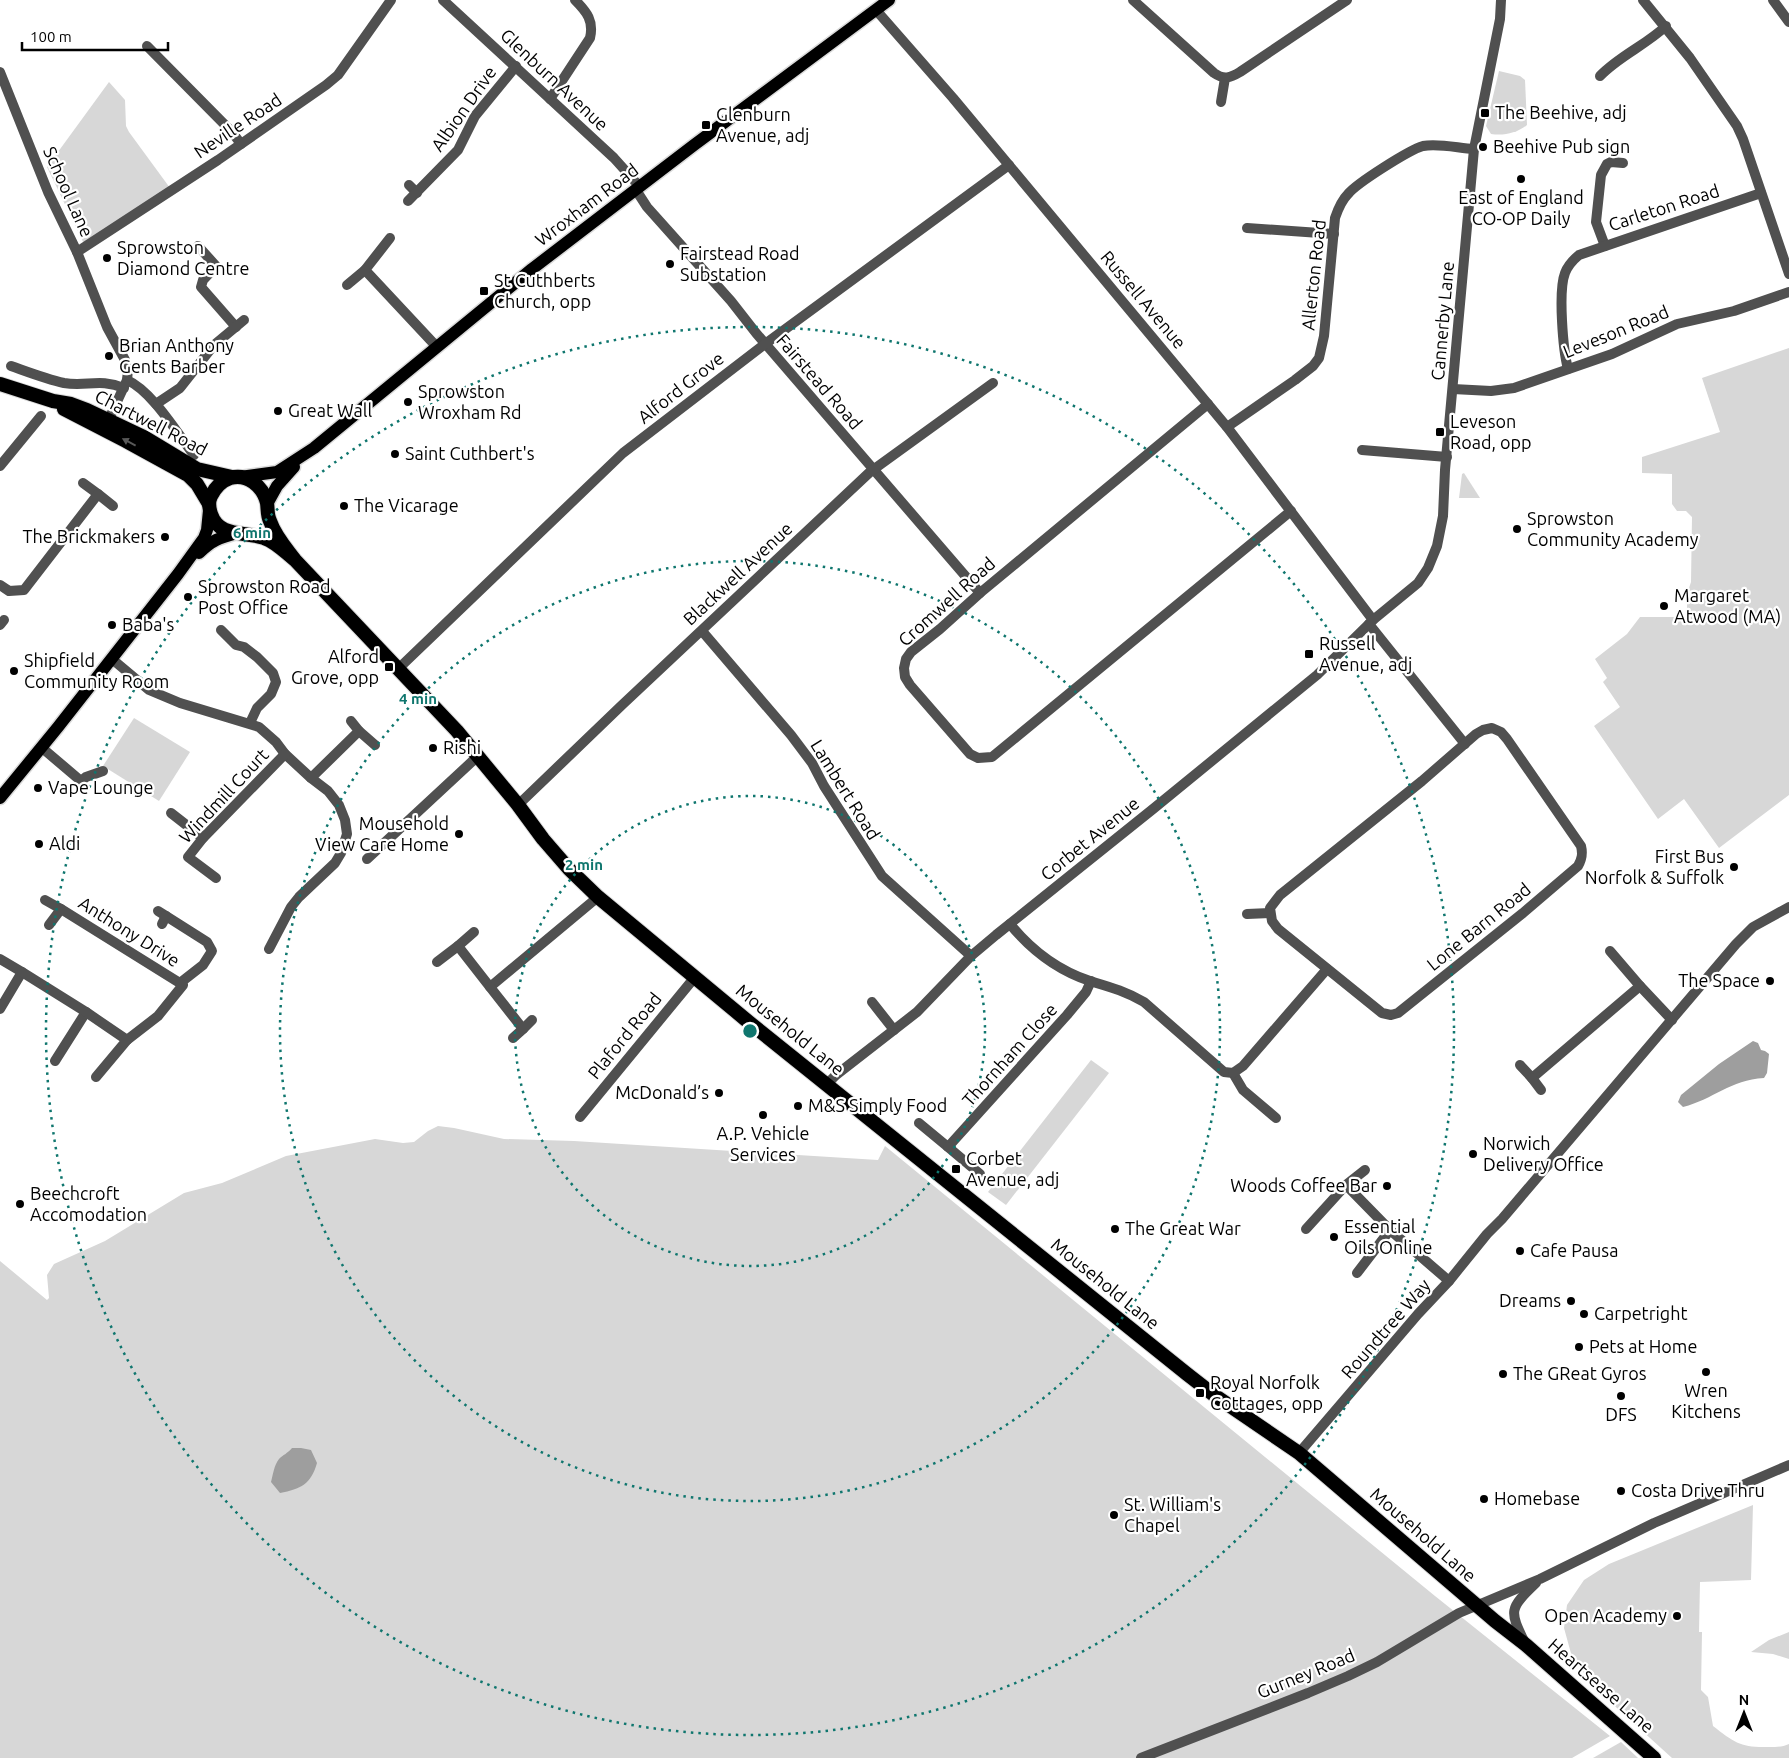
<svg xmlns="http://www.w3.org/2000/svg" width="1789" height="1758" font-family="Ubuntu,sans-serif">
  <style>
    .green { fill: #d7d7d7 }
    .water { fill: #9e9e9e }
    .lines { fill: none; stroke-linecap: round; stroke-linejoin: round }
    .primary-casing { stroke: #dbdbdb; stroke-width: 15 }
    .trunk-casing { stroke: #dbdbdb; stroke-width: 16 }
    .minor { stroke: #505050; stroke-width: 10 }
    .tertiary { stroke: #505050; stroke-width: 10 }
    .primary { stroke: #000; stroke-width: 12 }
    .trunk { stroke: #000; stroke-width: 14 }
    .oneway { fill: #595959 }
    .ring { fill: none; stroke: #0f766e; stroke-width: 2.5; stroke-dasharray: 2.5 5 }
    .poi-dot { fill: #000; stroke: #fff; stroke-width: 2 }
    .labels { text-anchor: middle; stroke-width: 4.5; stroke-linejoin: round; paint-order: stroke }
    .street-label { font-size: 18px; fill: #000; stroke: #fff }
    .poi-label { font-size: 18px; fill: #000; stroke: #fff; text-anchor: start }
    .centre { fill: #0f766e; stroke: #fff; stroke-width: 2.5 }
    .ring-label { font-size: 15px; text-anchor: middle; font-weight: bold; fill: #0f766e; stroke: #fff; stroke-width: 4.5; stroke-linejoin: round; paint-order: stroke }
  </style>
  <rect width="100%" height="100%" fill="#fff"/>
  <g class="green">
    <path d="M1499,71L1520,76L1525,80L1527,125C1517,133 1504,136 1491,134L1486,126Z"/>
    <polygon points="109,82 125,100 126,126 129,132 170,188 85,246 47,167"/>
    <polygon points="1789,348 1789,795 1719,848 1684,799 1658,819 1594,726 1620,707 1603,682 1607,678 1595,659 1627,634 1640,617 1687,617 1687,594 1691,582 1692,517 1686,511 1677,511 1672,504 1672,474 1642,473 1642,457 1720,432 1702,378"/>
    <polygon points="1464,473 1480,498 1459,498 1462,474"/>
    <polygon points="134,718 190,752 159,801 103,766"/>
    <polygon points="1091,1060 1109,1073 1006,1205 988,1192"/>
    <polygon points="438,1126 454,1128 504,1139 574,1141 878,1160 885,1146 1435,1596 1610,1736 1572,1758 0,1758 0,1261 47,1300 49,1298 47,1275 54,1264 105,1241 184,1193 222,1183 286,1156 375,1139 403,1143 414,1142 428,1131"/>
    <path d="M1753,1505L1751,1580L1700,1582L1699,1632H1702L1701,1690L1708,1697L1713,1726C1735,1743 1741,1748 1770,1747C1776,1747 1783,1747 1789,1744V1758H1672L1596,1689L1572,1657L1564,1628L1567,1605L1584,1580L1609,1564Z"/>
    <polygon points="1789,1632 1789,1659 1773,1654 1751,1652 1769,1640"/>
    <polygon points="1621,1742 1638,1758 1593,1758"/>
  </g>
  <g class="water">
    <path d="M1753,1041L1758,1043L1761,1050L1765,1051L1769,1054L1767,1073L1764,1078C1730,1080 1714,1099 1683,1107L1678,1102L1681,1095L1719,1064Z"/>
    <path d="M292,1448H301L311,1450L317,1463C311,1484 301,1489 280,1493L271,1482C273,1475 274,1465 279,1459C283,1455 288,1453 292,1448Z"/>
  </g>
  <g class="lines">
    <defs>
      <g id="primary">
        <polyline points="240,477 277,472 314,448 532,269 694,145 889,0"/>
        <polyline points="267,504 277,486 294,467"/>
        <path d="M199,553C212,540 219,538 237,533"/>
        <polyline points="0,798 58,727 178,574 204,538 207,530 209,510"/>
      </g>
      <g id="trunk">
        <polyline points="0,384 53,401 71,404 87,410 144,437 197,469 232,477"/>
        <polyline points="64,409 126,441 188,475 197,484 209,504"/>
        <path d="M295,560C285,552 276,542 264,538C245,531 219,538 211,514C209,508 208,502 211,496C215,488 221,481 230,478C247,473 263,486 267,503C268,509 267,515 270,521C275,536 286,548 295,560L457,731L518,805L543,839L569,869L598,897L745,1019L1187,1374L1214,1395L1299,1453L1495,1621L1526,1645L1654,1758"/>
      </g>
    </defs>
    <use href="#primary" class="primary-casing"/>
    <use href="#trunk" class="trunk-casing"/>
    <g class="minor">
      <polyline points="443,0 614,158 640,187"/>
      <path d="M1133,0L1214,73C1224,80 1230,78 1240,72L1347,0"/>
      <polyline points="1643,0 1690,58 1737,126 1743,139 1789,274"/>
      <polyline points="1773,0 1789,22"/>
      <polyline points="876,10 953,98 1227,427 1373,620"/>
      <polyline points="147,46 232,132 241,144"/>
      <polyline points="0,72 48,192 77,252 107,327 125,360 128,370 127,380 109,419"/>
      <path d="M1600,76C1619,56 1646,45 1666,26"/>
      <path d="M550,99L590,38C594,21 587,12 575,0"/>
      <polyline points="1221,102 1225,78"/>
      <polyline points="409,185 417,193"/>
      <polyline points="636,190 647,207 731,301 756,333 980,593"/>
      <polyline points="408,201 458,150 475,116 516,66"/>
      <polyline points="1247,228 1334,234"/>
      <polyline points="390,238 365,270 436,346"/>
      <polyline points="198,246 216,266 203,280 201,287 236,327"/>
      <polyline points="1605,246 1596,222 1601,175 1607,164 1611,162 1623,163"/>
      <polyline points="77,252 218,160 326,85 338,75 391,0"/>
      <polyline points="347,285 365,270"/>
      <path d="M11,366C28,372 46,379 64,383C86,387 100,378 124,388"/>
      <path d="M1568,369C1563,350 1558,291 1565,273C1568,265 1573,260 1579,255L1761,193"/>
      <path d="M127,380C152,391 177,433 194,455"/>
      <polyline points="1453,389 1491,391 1514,388 1612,354 1677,324 1734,311 1789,292"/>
      <polyline points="156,404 180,388 214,345 244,320"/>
      <polyline points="1208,404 980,593 940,629 911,652 906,659 904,668 905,677 910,685 970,754 978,758 992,757 1291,511"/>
      <path d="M1227,427L1295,380L1313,366L1319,358L1324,336L1335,218C1338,209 1341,201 1348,194C1357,183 1409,150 1423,146C1438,143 1458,148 1474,149"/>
      <polyline points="1362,450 1447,457"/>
      <polyline points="0,466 41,416"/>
      <polyline points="83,483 98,494"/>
      <polyline points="0,585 9,591 24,590 98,494 113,506"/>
      <polyline points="1369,624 1465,744"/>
      <polyline points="0,625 4,620"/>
      <polyline points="221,630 236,645 244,647 257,657 273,673 276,682 271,694 257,708 250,723"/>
      <polyline points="702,631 791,735 812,763 824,786 882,876 971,956"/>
      <polyline points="112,659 149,690 180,703 259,727 276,742 285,754 311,778 328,791 339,805 345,820 347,834 341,853 335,863 299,897 291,907 269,949"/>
      <polyline points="398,669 623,453 765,344 1009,165"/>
      <path d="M1492,728L1501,732L1507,739L1581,846C1583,854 1582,859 1578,866L1523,913L1398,1013L1391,1015L1382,1013L1278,929L1272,921L1270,908L1280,895L1422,781L1476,734L1483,730Z"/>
      <polyline points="359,731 375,745"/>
      <polyline points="41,747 81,781 86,777 103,771"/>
      <polyline points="311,778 359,731 351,721"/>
      <polyline points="518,805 622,705 870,472 993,383"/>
      <polyline points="171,813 203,838"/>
      <polyline points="367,859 478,756"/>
      <polyline points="216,878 188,857 203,838 285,754"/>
      <polyline points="45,900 61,909"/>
      <polyline points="158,911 166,916"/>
      <polyline points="1247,914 1270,913"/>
      <polyline points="162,924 166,916 207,942 212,951 203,965 180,983"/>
      <path d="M1010,924C1032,951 1057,970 1090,981C1110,987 1125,991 1144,1002L1224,1072L1233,1073L1243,1090L1276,1118"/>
      <polyline points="49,925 61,909 183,985 158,1016 127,1040"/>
      <polyline points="458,946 474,932"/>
      <polyline points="1610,951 1640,986 1672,1020"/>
      <polyline points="0,959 22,972 0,1009"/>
      <polyline points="437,962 458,946 490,987 598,897"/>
      <polyline points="22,972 86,1012 55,1061"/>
      <polyline points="490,987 523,1029 513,1038"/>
      <polyline points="872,1002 894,1030"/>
      <polyline points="86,1012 127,1040 96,1077"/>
      <polyline points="523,1029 532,1020"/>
      <polyline points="1520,1065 1532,1078 1640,986"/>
      <polyline points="1233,1073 1243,1066 1327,969"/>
      <polyline points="1532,1078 1541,1090"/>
      <polyline points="827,1084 836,1075 917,1012 971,956 996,935 1153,809 1317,675 1373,620 1418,583 1428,568 1437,546 1443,516 1445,470 1474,149 1500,19 1501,0"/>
      <polyline points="580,1117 695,977"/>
      <polyline points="919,1123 948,1147 1067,1015 1086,992 1091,981"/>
      <polyline points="948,1147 980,1174"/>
      <polyline points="1346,1185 1390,1230 1449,1281"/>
      <polyline points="1306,1229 1346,1185 1365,1170"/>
      <polyline points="1357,1273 1390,1230"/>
      <polyline points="1299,1453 1418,1314 1449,1281 1487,1234 1502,1219 1736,944 1753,927 1789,907"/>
    </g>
    <g class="tertiary">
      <path d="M1525,1643C1509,1610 1509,1609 1536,1583"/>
      <polyline points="1141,1758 1308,1693 1348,1676 1377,1662 1459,1613 1540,1579 1654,1523 1789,1465"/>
    </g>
    <use href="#primary" class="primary"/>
    <use href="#trunk" class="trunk"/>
  </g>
  <defs><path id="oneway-solid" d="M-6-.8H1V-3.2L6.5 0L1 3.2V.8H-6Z" transform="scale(1.25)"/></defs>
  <use class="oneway" href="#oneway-solid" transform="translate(129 442) rotate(-152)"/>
  <g class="ring">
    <circle cx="750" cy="1031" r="235"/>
    <circle cx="750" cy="1031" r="470"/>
    <circle cx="750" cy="1031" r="704"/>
  </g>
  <g class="poi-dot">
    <rect x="1480" y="108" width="10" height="10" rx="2.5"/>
    <rect x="701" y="120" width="10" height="10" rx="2.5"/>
    <circle cx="1483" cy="147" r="5"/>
    <circle cx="1521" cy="179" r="5"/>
    <circle cx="107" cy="258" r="5"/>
    <circle cx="670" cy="264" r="5"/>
    <rect x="479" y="286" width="10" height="10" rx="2.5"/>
    <circle cx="109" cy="356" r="5"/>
    <circle cx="408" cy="402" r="5"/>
    <circle cx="278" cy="411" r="5"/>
    <rect x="1435" y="427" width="10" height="10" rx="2.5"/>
    <circle cx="395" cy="454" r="5"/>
    <circle cx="344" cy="506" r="5"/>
    <circle cx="1517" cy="529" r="5"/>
    <circle cx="165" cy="537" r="5"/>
    <circle cx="188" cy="597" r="5"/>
    <circle cx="1664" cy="606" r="5"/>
    <circle cx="112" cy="625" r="5"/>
    <rect x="1304" y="649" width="10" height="10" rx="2.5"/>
    <rect x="384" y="662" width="10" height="10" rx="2.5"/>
    <circle cx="14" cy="671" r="5"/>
    <circle cx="433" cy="748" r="5"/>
    <circle cx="38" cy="788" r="5"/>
    <circle cx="459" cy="834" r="5"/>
    <circle cx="39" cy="844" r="5"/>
    <circle cx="1734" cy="867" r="5"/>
    <circle cx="1770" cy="981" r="5"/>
    <circle cx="719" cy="1093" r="5"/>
    <circle cx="798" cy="1106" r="5"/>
    <circle cx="763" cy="1115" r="5"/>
    <circle cx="1473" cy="1154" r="5"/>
    <rect x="951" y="1164" width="10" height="10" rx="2.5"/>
    <circle cx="1387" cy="1186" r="5"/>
    <circle cx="20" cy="1204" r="5"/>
    <circle cx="1115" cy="1229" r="5"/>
    <circle cx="1334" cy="1237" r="5"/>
    <circle cx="1520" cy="1251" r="5"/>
    <circle cx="1571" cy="1301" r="5"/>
    <circle cx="1584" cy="1314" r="5"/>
    <circle cx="1579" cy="1347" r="5"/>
    <circle cx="1706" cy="1372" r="5"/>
    <circle cx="1503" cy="1374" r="5"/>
    <rect x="1195" y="1388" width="10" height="10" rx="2.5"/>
    <circle cx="1621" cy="1396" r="5"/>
    <circle cx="1621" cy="1491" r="5"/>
    <circle cx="1484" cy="1499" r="5"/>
    <circle cx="1114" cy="1515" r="5"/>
    <circle cx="1677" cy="1616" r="5"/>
  </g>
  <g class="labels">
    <g class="street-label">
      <text transform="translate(554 80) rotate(43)" y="6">Glenburn Avenue</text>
      <text transform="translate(464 109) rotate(-55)" y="6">Albion Drive</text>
      <text transform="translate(238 126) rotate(-34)" y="6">Neville Road</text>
      <text transform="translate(68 192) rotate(66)" y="6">School Lane</text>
      <text transform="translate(587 205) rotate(-37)" y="6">Wroxham Road</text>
      <text transform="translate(1664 208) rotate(-18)" y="6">Carleton Road</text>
      <text transform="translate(1314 275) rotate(-84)" y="6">Allerton Road</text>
      <text transform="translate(1143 300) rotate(50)" y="6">Russell Avenue</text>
      <text transform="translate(1443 321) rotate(-85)" y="6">Cannerby Lane</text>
      <text transform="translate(1616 332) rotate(-22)" y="6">Leveson Road</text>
      <text transform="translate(819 382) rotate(49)" y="6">Fairstead Road</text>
      <text transform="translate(681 388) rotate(-38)" y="6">Alford Grove</text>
      <text transform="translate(151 423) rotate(27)" y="6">Chartwell Road</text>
      <text transform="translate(738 574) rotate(-43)" y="6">Blackwell Avenue</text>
      <text transform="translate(947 602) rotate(-42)" y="6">Cromwell Road</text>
      <text transform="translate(845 790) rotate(58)" y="6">Lambert Road</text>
      <text transform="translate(224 796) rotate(-47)" y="6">Windmill Court</text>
      <text transform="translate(1090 839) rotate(-39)" y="6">Corbet Avenue</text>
      <text transform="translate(1479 927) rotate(-39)" y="6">Lone Barn Road</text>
      <text transform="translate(129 932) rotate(32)" y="6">Anthony Drive</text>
      <text transform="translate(790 1030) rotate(39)" y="6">Mousehold Lane</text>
      <text transform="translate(625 1036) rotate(-51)" y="6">Plaford Road</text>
      <text transform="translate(1010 1055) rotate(-48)" y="6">Thornham Close</text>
      <text transform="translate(1105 1284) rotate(39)" y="6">Mousehold Lane</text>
      <text transform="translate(1386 1329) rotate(-49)" y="6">Roundtree Way</text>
      <text transform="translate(1423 1535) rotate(41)" y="6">Mousehold Lane</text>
      <text transform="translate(1306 1674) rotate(-22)" y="6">Gurney Road</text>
      <text transform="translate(1601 1686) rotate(41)" y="6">Heartsease Lane</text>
    </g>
    <g class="poi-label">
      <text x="1495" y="119">The Beehive, adj</text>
      <text x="716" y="121">Glenburn<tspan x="716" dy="21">Avenue, adj</tspan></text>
      <text x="1493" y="153">Beehive Pub sign</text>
      <text x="1521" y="204" text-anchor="middle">East of England<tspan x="1521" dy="21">CO-OP Daily</tspan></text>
      <text x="117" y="254">Sprowston<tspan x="117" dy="21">Diamond Centre</tspan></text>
      <text x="680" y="260">Fairstead Road<tspan x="680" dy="21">Substation</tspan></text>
      <text x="494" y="287">St Cuthberts<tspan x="494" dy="21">Church, opp</tspan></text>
      <text x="119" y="352">Brian Anthony<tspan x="119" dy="21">Gents Barber</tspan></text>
      <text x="418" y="398">Sprowston<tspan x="418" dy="21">Wroxham Rd</tspan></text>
      <text x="288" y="417">Great Wall</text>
      <text x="1450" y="428">Leveson<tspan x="1450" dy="21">Road, opp</tspan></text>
      <text x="405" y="460">Saint Cuthbert's</text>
      <text x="354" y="512">The Vicarage</text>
      <text x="1527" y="525">Sprowston<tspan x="1527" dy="21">Community Academy</tspan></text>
      <text x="155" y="543" text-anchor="end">The Brickmakers</text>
      <text x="198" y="593">Sprowston Road<tspan x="198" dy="21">Post Office</tspan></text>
      <text x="1674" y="602">Margaret<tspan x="1674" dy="21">Atwood (MA)</tspan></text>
      <text x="122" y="631">Baba's</text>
      <text x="1319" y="650">Russell<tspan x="1319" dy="21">Avenue, adj</tspan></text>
      <text x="379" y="663" text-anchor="end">Alford<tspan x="379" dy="21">Grove, opp</tspan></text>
      <text x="24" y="667">Shipfield<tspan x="24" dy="21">Community Room</tspan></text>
      <text x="443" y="754">Rishi</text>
      <text x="48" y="794">Vape Lounge</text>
      <text x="449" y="830" text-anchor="end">Mousehold<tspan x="449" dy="21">View Care Home</tspan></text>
      <text x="49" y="850">Aldi</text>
      <text x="1724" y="863" text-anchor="end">First Bus<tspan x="1724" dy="21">Norfolk &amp; Suffolk</tspan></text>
      <text x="1760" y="987" text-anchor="end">The Space</text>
      <text x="709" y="1099" text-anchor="end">McDonald’s</text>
      <text x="808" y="1112">M&amp;S Simply Food</text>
      <text x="763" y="1140" text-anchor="middle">A.P. Vehicle<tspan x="763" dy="21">Services</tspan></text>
      <text x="1483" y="1150">Norwich<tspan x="1483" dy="21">Delivery Office</tspan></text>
      <text x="966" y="1165">Corbet<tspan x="966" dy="21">Avenue, adj</tspan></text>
      <text x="1377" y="1192" text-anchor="end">Woods Coffee Bar</text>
      <text x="30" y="1200">Beechcroft<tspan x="30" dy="21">Accomodation</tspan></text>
      <text x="1344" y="1233">Essential<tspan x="1344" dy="21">Oils Online</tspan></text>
      <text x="1125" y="1235">The Great War</text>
      <text x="1530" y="1257">Cafe Pausa</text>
      <text x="1561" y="1307" text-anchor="end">Dreams</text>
      <text x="1594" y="1320">Carpetright</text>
      <text x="1589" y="1353">Pets at Home</text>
      <text x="1513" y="1380">The GReat Gyros</text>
      <text x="1210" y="1389">Royal Norfolk<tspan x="1210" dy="21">Cottages, opp</tspan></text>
      <text x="1706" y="1397" text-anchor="middle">Wren<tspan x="1706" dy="21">Kitchens</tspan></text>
      <text x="1621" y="1421" text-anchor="middle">DFS</text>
      <text x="1631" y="1497">Costa Drive Thru</text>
      <text x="1494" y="1505">Homebase</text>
      <text x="1124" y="1511">St. William's<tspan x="1124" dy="21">Chapel</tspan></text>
      <text x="1667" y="1622" text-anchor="end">Open Academy</text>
    </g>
  </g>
  <circle cx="750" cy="1031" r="8" class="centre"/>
  <g class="ring-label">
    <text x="252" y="538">6 min</text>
    <text x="418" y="704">4 min</text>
    <text x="584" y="870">2 min</text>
  </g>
  <g transform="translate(1744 1713)" stroke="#ffffff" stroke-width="4" paint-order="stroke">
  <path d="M0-4L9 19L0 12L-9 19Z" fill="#000000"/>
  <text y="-8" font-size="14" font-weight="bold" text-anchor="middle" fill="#000000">N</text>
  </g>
  <path d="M22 42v8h146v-8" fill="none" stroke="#000000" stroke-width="2.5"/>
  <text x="30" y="42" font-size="15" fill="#000000" stroke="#ffffff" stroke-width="4" paint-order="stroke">100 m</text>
</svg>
